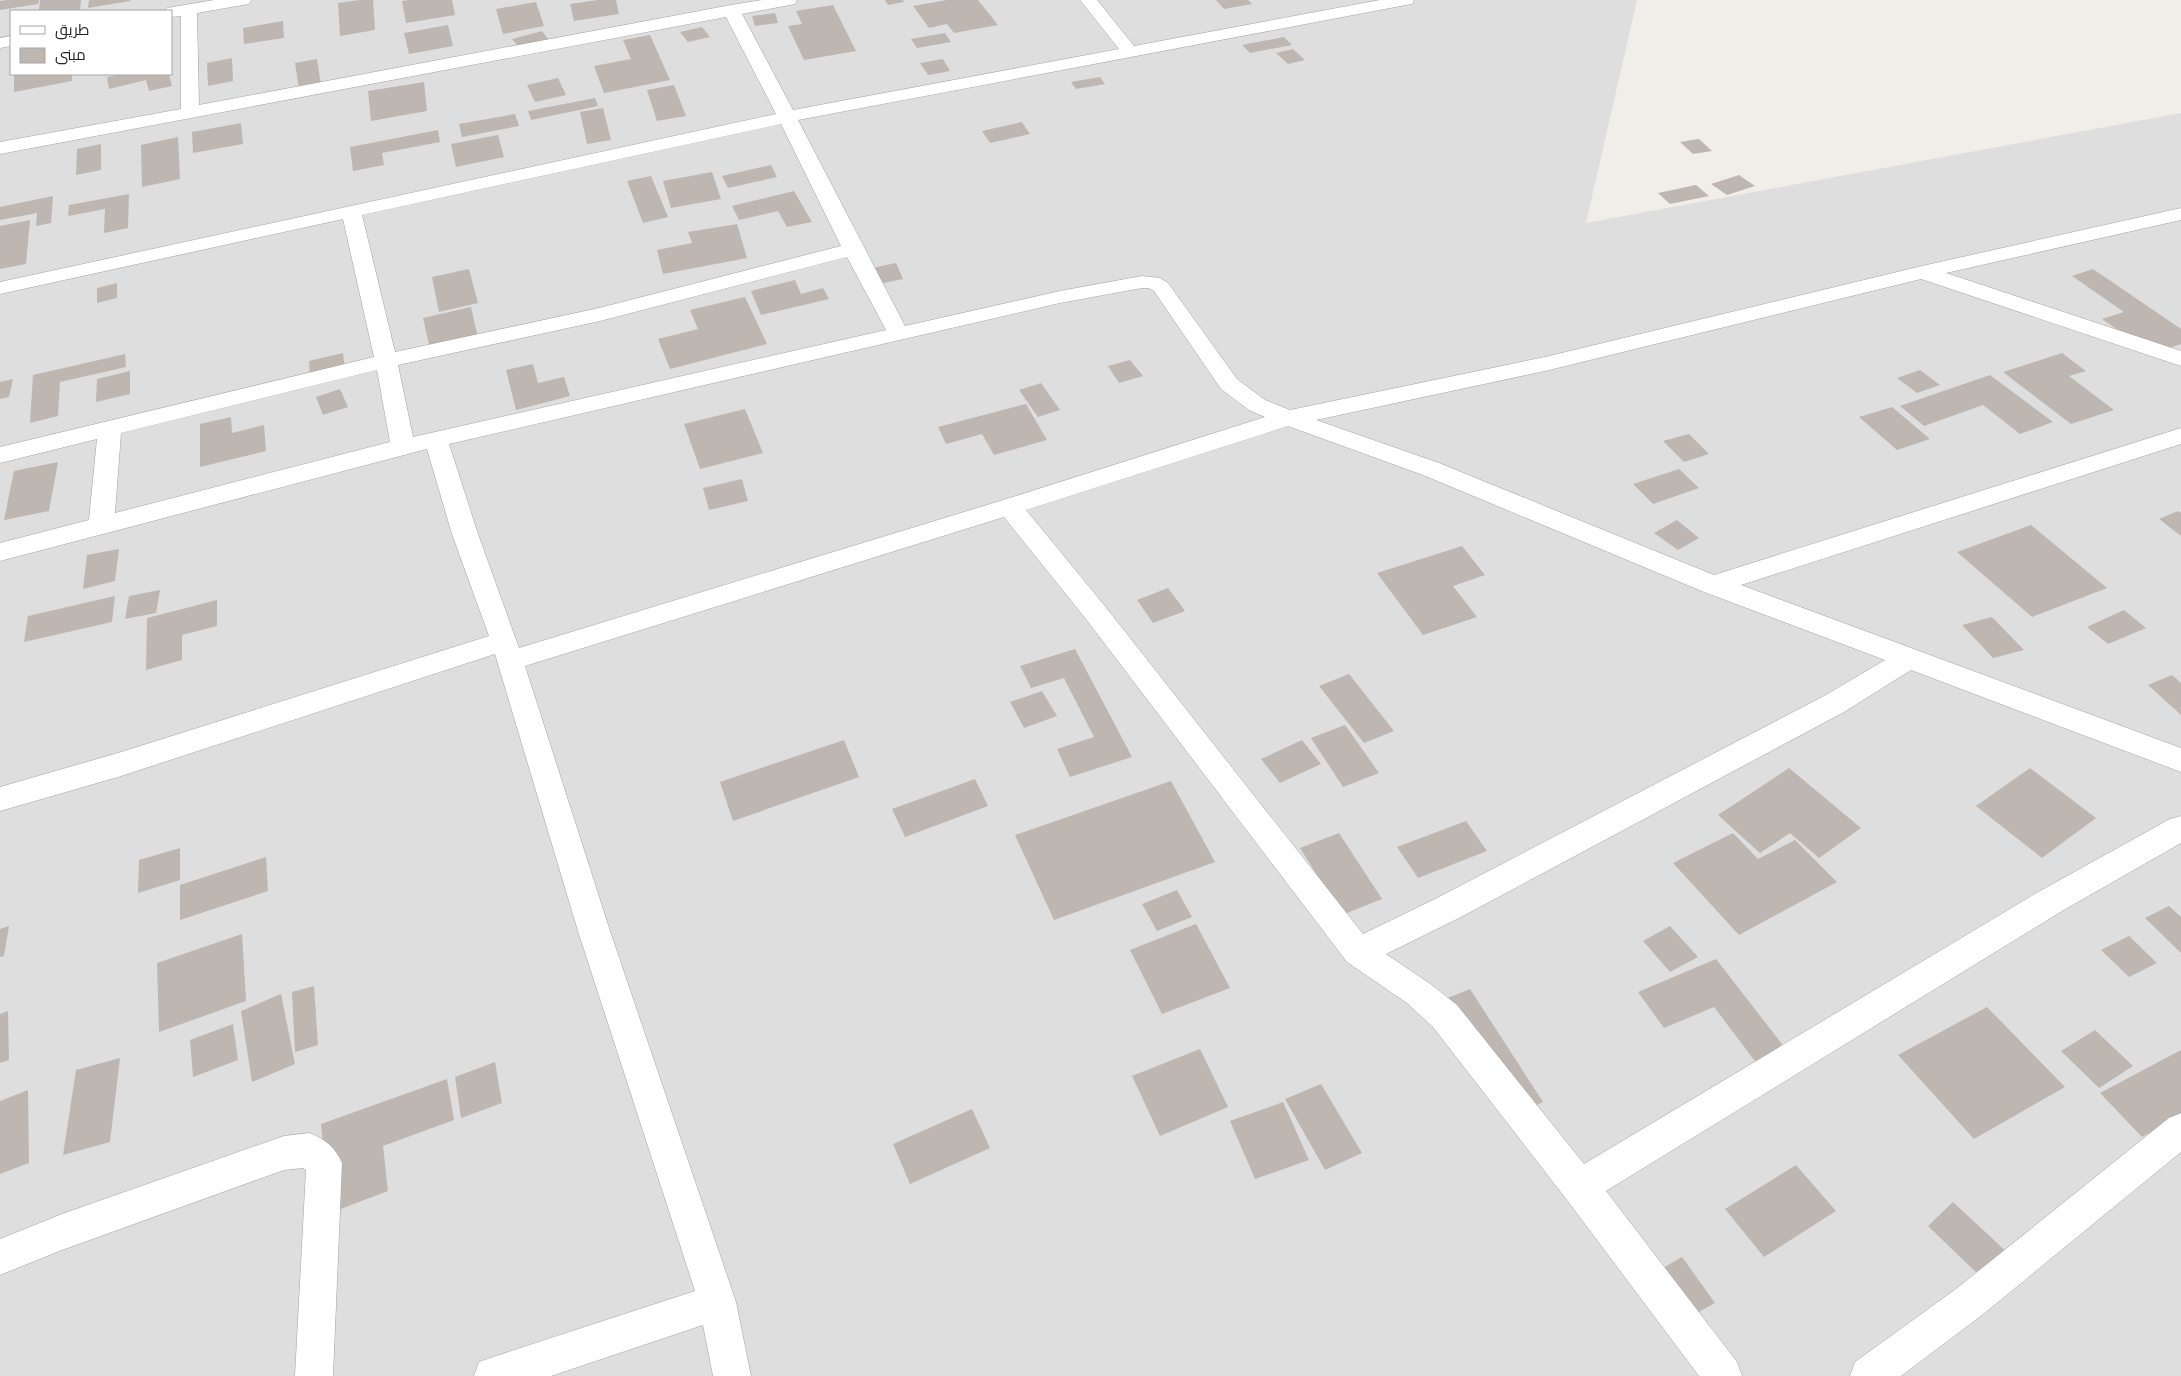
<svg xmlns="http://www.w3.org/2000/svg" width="2181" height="1376" font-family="'Varela Round',Cairo,sans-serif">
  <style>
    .residential { fill: #dfdede; fill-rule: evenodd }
    .building { fill: #beb6b1 }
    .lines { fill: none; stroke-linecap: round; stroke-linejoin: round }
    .minor-casing { stroke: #a2a2a2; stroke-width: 1 }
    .minor { fill: #fff; fill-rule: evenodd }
  </style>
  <rect width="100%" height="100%" fill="#f1ede9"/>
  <path class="residential" d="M0,0H1637L1586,223L2181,113V1376H0ZM11,11H171V74H11Z"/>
  <g class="building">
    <polygon points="7,0 39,0 38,4 0,10 0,1"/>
    <polygon points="40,0 81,0 80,11 39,11"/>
    <polygon points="89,0 130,0 130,1 88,8"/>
    <polygon points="360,0 373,0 375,30 340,36 338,3"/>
    <polygon points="409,0 452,0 455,15 406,23 402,1"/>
    <polygon points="598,0 616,0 619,14 574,21 570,4"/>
    <polygon points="885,0 903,0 904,2 888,5"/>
    <polygon points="947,0 978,0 998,25 954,33 947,24 929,28 913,6"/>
    <polygon points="1216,0 1248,0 1252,4 1224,9"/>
    <polygon points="536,2 544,26 503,34 496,9"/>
    <polygon points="833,5 856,51 804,60 788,26 802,24 796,11"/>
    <polygon points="775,13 778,23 755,26 752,16"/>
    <polygon points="283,21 284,38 244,44 243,28"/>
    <polygon points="448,25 453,46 409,54 404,33"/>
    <polygon points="702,27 710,37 688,42 680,32"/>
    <polygon points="542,31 548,39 518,46 512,39"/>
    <polygon points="945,33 951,42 917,48 911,39"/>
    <polygon points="650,35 670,80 604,93 594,66 631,59 623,40"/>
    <polygon points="1284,37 1292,45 1250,53 1242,45"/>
    <polygon points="1293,49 1305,60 1288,64 1276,53"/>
    <polygon points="232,58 233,81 208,86 207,63"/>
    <polygon points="317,59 321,85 299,89 295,63"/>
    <polygon points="943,59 950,71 928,75 920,63"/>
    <polygon points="14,74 72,74 72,81 14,92"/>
    <polygon points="122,74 169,74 172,86 149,91 146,80 109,89 107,77"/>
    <polygon points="1100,77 1105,84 1076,89 1071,82"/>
    <polygon points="558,78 566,95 535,102 527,85"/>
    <polygon points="424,82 427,111 371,121 368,91"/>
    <polygon points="674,85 686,116 657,121 647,90"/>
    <polygon points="595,98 598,106 531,120 528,111"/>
    <polygon points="603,108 611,140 587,144 580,112"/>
    <polygon points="515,114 519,126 462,137 459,124"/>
    <polygon points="1022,122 1030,134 990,143 982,131"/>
    <polygon points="241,123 243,144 193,153 192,132"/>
    <polygon points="438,130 440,142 382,153 384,165 353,171 350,147"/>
    <polygon points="498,135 504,157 456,167 451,144"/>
    <polygon points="178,137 180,179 142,187 141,145"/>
    <polygon points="1699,139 1712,151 1693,154 1680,142"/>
    <polygon points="101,144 101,170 76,175 77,149"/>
    <polygon points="771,165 777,177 728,188 722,176"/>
    <polygon points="712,172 721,199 671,208 663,181"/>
    <polygon points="1739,175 1755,186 1727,195 1711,184"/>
    <polygon points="651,176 668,217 643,223 627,181"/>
    <polygon points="1696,185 1709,196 1670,204 1658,193"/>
    <polygon points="794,191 812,222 787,227 778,211 739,220 732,206"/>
    <polygon points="129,194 128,228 104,233 105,209 68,216 69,205"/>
    <polygon points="53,196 51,223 36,226 37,213 0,220 0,207"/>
    <polygon points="30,220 26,264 0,269 0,226"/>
    <polygon points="737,224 747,258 663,274 657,250 692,243 688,232"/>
    <polygon points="896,263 903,279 874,285 868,269"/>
    <polygon points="469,269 478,303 439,312 432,277"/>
    <polygon points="2093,269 2181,329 2181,344 2152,354 2102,319 2124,312 2072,276"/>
    <polygon points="795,280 801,294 823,288 829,299 761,315 751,291"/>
    <polygon points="117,283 117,298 97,303 97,288"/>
    <polygon points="745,297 767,344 670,369 658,339 698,329 690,310"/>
    <polygon points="471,307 478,338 430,349 423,318"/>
    <polygon points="343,353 345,369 310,377 309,361"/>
    <polygon points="2062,353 2086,371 2069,376 2114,410 2071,424 2003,372"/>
    <polygon points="125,354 126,367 60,382 58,416 30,423 33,375"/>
    <polygon points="1130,360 1143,376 1119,383 1108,366"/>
    <polygon points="533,364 538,383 564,377 570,396 516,410 506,370"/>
    <polygon points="1920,370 1940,385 1917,393 1897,378"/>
    <polygon points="130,371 130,394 96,402 97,379"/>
    <polygon points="1990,375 2053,422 2020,434 1983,405 1924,426 1900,406"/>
    <polygon points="13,379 9,397 0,399 0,382"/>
    <polygon points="1041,383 1060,410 1038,417 1019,390"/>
    <polygon points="340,389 348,407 323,415 316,397"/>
    <polygon points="1026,404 1047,440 994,455 982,434 946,444 938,427"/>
    <polygon points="1892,407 1930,439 1897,450 1859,417"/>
    <polygon points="745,409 763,453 700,469 684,424"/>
    <polygon points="231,417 232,433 264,425 266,451 200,467 200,424"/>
    <polygon points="1689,434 1709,454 1684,462 1663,441"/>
    <polygon points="58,462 49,511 4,520 14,471"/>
    <polygon points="1679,469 1699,488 1653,504 1633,484"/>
    <polygon points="742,479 748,501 709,510 703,488"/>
    <polygon points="2178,511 2181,513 2181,536 2159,519"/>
    <polygon points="1677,520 1699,538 1678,550 1654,533"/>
    <polygon points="2031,525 2107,588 2032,617 1957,552"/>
    <polygon points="1462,546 1485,575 1453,586 1477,617 1423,635 1377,573"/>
    <polygon points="119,549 115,581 83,589 87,555"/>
    <polygon points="1168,588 1185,611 1153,623 1137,600"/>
    <polygon points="160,590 156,613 125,619 129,596"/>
    <polygon points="115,596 112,622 24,642 28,616"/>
    <polygon points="217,600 217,626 182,635 182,660 146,670 147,618"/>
    <polygon points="2124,610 2146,628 2108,644 2087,627"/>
    <polygon points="1992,617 2024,650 1993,658 1962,625"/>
    <polygon points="1075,649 1132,757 1070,777 1057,749 1094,737 1064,678 1031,688 1020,666"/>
    <polygon points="1349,674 1394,731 1364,743 1319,686"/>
    <polygon points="2172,675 2181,683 2181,715 2148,685"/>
    <polygon points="1042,691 1057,716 1024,728 1010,702"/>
    <polygon points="1345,725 1379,773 1343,787 1311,738"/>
    <polygon points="844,740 859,777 733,821 720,782"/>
    <polygon points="1302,740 1321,764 1280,783 1261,759"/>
    <polygon points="1789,768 1861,828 1819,858 1790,833 1760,853 1718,815"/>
    <polygon points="2030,768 2096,818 2042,858 1976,806"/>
    <polygon points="975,779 988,806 905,837 892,809"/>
    <polygon points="1171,781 1215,862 1054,920 1015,835"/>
    <polygon points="1466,821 1487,851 1418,878 1397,847"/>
    <polygon points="1339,833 1382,899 1342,915 1300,848"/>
    <polygon points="1733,833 1758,859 1795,840 1837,882 1739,935 1673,863"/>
    <polygon points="180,848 180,880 138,893 139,860"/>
    <polygon points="266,857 268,891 180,920 180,885"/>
    <polygon points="1177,890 1192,917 1157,931 1142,904"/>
    <polygon points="2169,906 2181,917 2181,953 2145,918"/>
    <polygon points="1196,924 1230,988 1162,1014 1130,950"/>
    <polygon points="9,926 4,956 0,957 0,929"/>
    <polygon points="1670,926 1698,957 1670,972 1643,941"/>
    <polygon points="242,934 246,1001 159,1032 157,963"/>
    <polygon points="2129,936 2157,963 2129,977 2101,950"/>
    <polygon points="1716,959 1792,1057 1761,1069 1714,1007 1664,1028 1638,992"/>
    <polygon points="314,986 318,1045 295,1052 292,992"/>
    <polygon points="1470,989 1543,1102 1508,1119 1435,1003"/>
    <polygon points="281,994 295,1064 252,1082 241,1011"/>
    <polygon points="1987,1007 2065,1087 1974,1139 1898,1055"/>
    <polygon points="8,1011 9,1060 0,1063 0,1014"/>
    <polygon points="233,1024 238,1060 193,1077 190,1040"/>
    <polygon points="2095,1030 2133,1066 2099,1088 2061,1051"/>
    <polygon points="1200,1049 1228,1107 1160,1136 1132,1076"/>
    <polygon points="2181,1050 2181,1116 2142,1137 2100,1093"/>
    <polygon points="120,1058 110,1142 63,1155 76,1070"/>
    <polygon points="495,1062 502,1103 461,1118 455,1077"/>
    <polygon points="447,1079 454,1120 383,1146 388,1191 330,1213 321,1124"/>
    <polygon points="1321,1084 1362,1153 1325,1170 1285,1099"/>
    <polygon points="28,1090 29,1163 0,1174 0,1101"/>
    <polygon points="1283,1102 1309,1160 1255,1179 1230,1121"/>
    <polygon points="972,1109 990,1148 910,1184 893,1144"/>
    <polygon points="1796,1165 1836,1211 1764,1257 1725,1209"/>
    <polygon points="1953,1202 2010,1255 1984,1280 1928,1226"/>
    <polygon points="1682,1257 1715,1303 1674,1326 1642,1280"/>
  </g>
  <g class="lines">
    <defs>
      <g id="minor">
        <path d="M214,0H251L249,4L243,5L197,13L199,105L731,5L762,0H797L795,4L742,14L793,110L1119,49L1080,0H1097L1134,46L1380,0H1414L1412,4L1406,5L798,120L905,326L1060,291L1142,276L1160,278L1168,283L1237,379L1265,400L1290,410L1545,357L1922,266L2181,208V220L1946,273L2181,351V366L1921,279L1545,371L1316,420L1439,463L1714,575L2181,428V444L1741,585L2181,748V772L1911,670L1844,712L1459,918L1386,954L1429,983L1457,1005L1584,1164L2040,891L2170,819L2181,816V843L2062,911L1606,1191L1737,1362L1742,1376H1699L1567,1200L1433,1027L1407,1003L1347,962L1086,619L1004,517L525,666L610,931L736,1302L751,1376H713L703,1325L551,1376H474L479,1362L493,1357L695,1291L578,931L495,654L118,777L0,811V787L118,753L489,636L452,534L427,449L0,561V543L89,520L97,439L0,463V447L374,357L343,219L0,294V282L776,114L726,17L0,154V142L181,109V16L171,17V11H165L167,8L173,7ZM781,124L841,246L599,308L395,352L362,215ZM847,257L886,330L413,437L398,365L600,321ZM1142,288H1149L1154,291L1221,389L1249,410L1265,417L1000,501L519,648L478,534L449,444L1060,303ZM377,370L390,442L115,513L121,433ZM1288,426L1423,475L1704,592L1885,660L1824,696L1437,898L1363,934L1104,605L1026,510Z"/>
        <polygon points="11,36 11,46 0,48 0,38"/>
        <polygon points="2181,1113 2181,1152 1982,1315 1901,1376 1850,1376 1855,1362 1956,1289 2169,1118"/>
        <path d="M309,1133C325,1139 335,1147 342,1163L333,1376H295L306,1170L303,1168L284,1170L62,1250L0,1275V1239L62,1214L284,1136Z"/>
      </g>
    </defs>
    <use href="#minor" class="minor-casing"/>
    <use href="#minor" class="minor"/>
  </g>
  <rect x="10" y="10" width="162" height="65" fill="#ffffff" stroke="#a6a6a6"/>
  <rect x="20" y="26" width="25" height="8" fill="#ffffff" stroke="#a6a6a6"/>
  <text x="55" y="35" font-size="15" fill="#212121">طريق</text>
  <rect x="20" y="48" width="25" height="15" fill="#beb6b1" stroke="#a6a6a6"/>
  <text x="55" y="60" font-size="15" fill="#212121">مبنى</text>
</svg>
